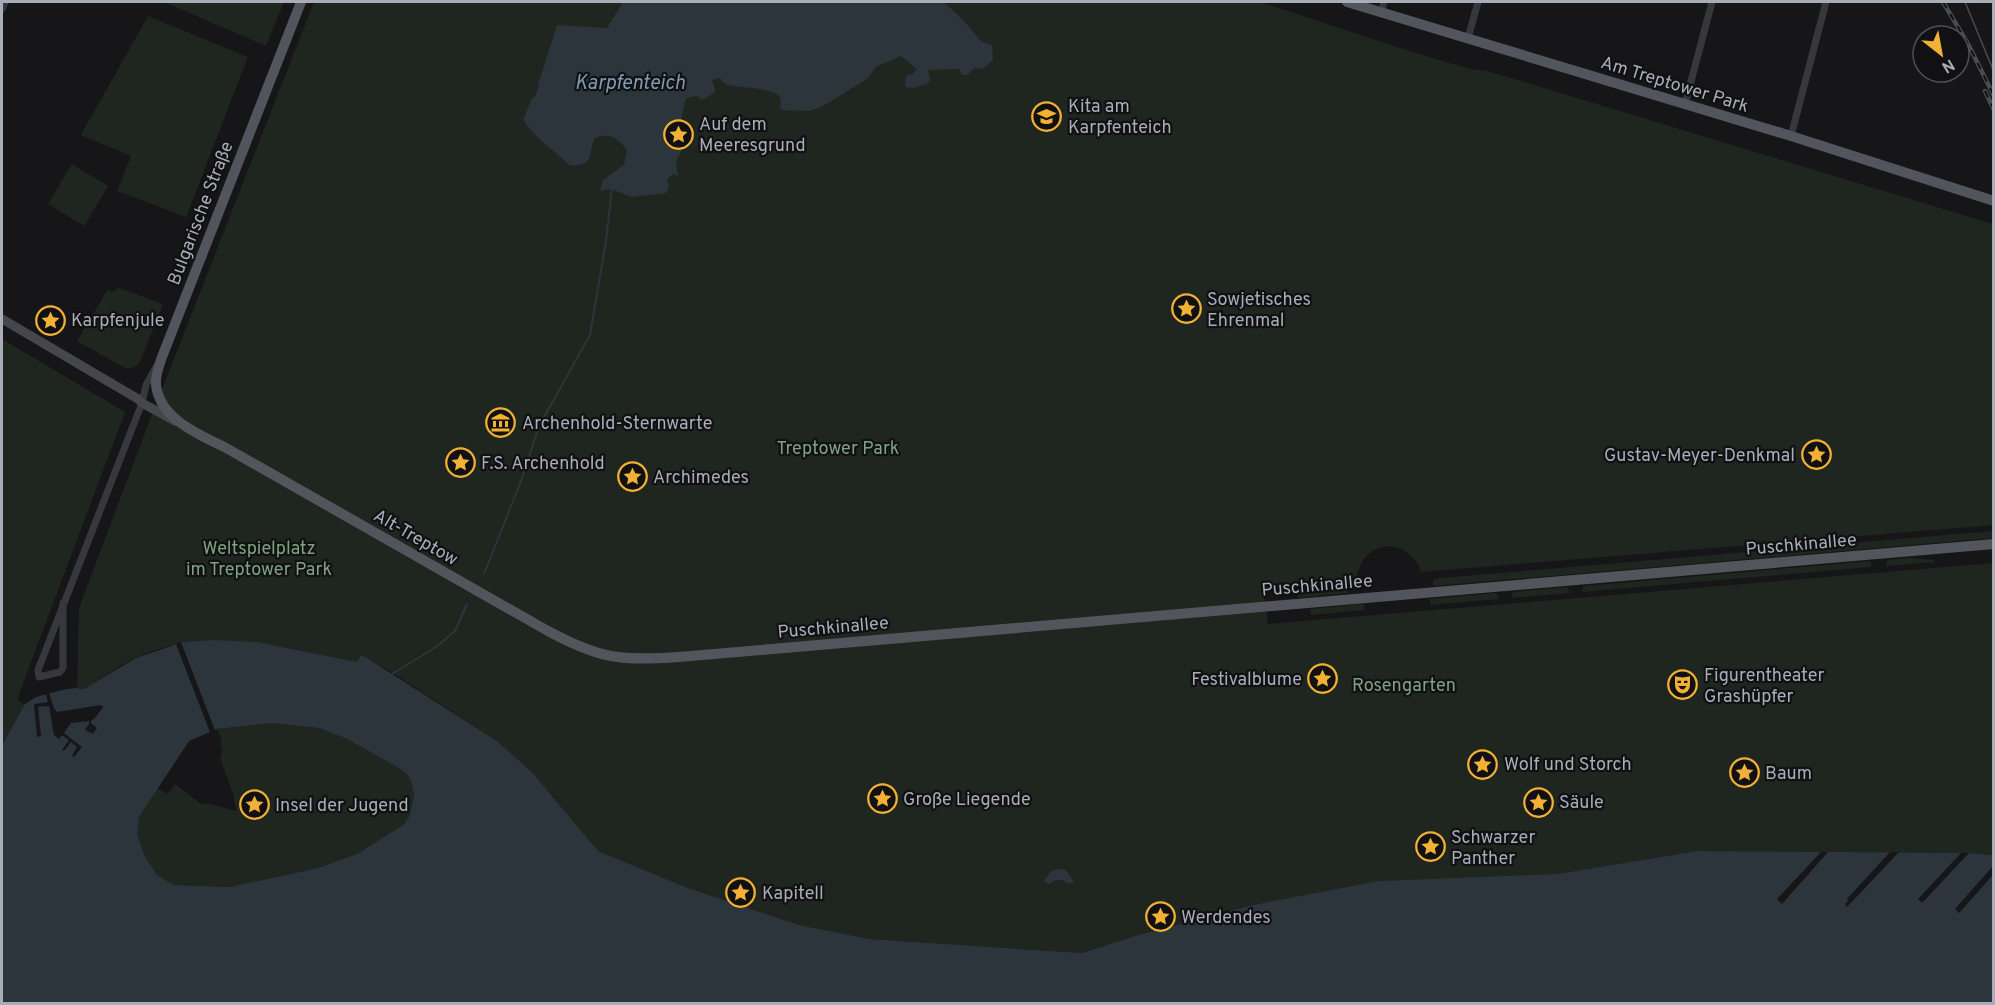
<svg xmlns="http://www.w3.org/2000/svg" width="1995" height="1005" font-family="Overpass,sans-serif">
  <style>
    .green { fill: #1e261f }
    .water { fill: #2c353c; fill-rule: evenodd }
    .pier { fill: #161618 }
    .lines { fill: none; stroke-linecap: round; stroke-linejoin: round }
    .stream { stroke: #2c353c; stroke-width: 2 }
    .street { stroke: #37383d; stroke-width: 7 }
    .secondary { stroke: #45474d; stroke-width: 9 }
    .primary { stroke: #53555c; stroke-width: 10 }
    .tram { stroke: #4a4c52; stroke-width: 1.5 }
    .rail-casing { stroke: #4a4c52; stroke-width: 4.5 }
    .rail { stroke: #111113; stroke-width: 2; stroke-dasharray: 7; stroke-linecap: butt }
    .labels { text-anchor: middle; stroke-width: 4.5; stroke-linejoin: round; paint-order: stroke }
    .street-label { font-size: 18px; fill: #a8adb8; stroke: #111113 }
    .poi-label { font-size: 18px; fill: #a8adb8; stroke: #111113; text-anchor: start }
    .park-label { font-size: 18px; fill: #7fa381; stroke: #111113 }
    .water-label { font-size: 20px; font-style: italic; fill: #7f9bb3; stroke: #111113 }
  </style>
  <rect width="100%" height="100%" fill="#161618"/>
  <g class="green">
    <polygon points="164,2 284,2 266,46"/>
    <path d="M314,2H1261L1406,50L1470,69L1487,71L1534,85L1993,224V525L1421,572C1409,535 1361,539 1357,578L1263,588L1268,624L1993,563V855L1969,853L1697,851L1557,874L1253,905L1138,935L1082,953L870,939L799,925L688,888L598,851L531,771L497,741L393,673L361,655L357,662C284,648 207,624 135,658C117,667 101,679 84,689L77,688L79,608L146,430Z"/>
    <polygon points="148,16 248,57 186,217 117,191 131,156 81,135"/>
    <polygon points="72,164 108,186 84,226 48,204"/>
    <polygon points="119,288 163,304 140,362 135,367 127,369 77,341 108,289 112,292"/>
    <polygon points="2,339 125,412 19,694 18,701 25,704 2,745"/>
    <polygon points="1993,531 1993,538 1433,586 1433,580 1441,578"/>
    <polygon points="1909,558 1934,560 1934,562 1886,566 1887,560"/>
    <polygon points="1871,561 1871,567 1582,592 1583,586"/>
    <polygon points="1341,587 1347,588 1347,593 1298,598 1297,590"/>
    <polygon points="1567,587 1570,593 1511,598 1513,592"/>
    <polygon points="1496,593 1499,599 1431,605 1430,599"/>
    <polygon points="1364,604 1365,610 1311,615 1310,609"/>
    <polygon points="272,723 319,728 347,739 397,767 408,775 412,784 414,795 409,817 403,825 357,854 318,868 229,887 174,885 157,875 146,858 137,835 139,817 157,788 168,794 175,784 201,804 211,804 236,811 233,793 220,758 222,752 220,742 222,741 217,729"/>
  </g>
  <g class="water">
    <path d="M623,2H944L963,20L981,41L992,45L993,60L983,69L975,68L967,75H962L959,69L928,70L930,80L927,84L913,88L905,87L906,76L913,74L917,69L901,56L876,67L867,79L823,106L810,111L781,110L780,96C764,86 743,89 725,84L720,78L712,80L715,89L714,93L702,100L697,96L686,98L679,128L683,130L687,136L686,143L676,161L678,176L673,174L667,180L669,187L666,193L632,197L611,189L600,191L603,180L624,165L627,150C619,139 609,132 595,138C587,153 596,167 569,165C552,148 537,140 523,120L532,98H534L539,87L538,85L557,25L607,28Z"/>
    <path d="M215,640L257,642L357,662L361,655L367,658L497,741L531,771L598,851L688,888L799,925L870,939L1082,953L1138,935L1253,905L1379,881L1557,874L1697,851L1969,853L1993,855V1003L2,1004V745L25,704L36,697L62,690L75,688L84,689L136,658L183,642ZM272,723L319,728L347,739L397,767L408,775L412,784L414,795L409,817L403,825L357,854L318,868L229,887L174,885L157,875L146,858L137,835L139,817L189,741L217,729Z"/>
    <path d="M1058,869L1066,870L1074,882L1068,884C1061,878 1057,879 1049,884L1044,881L1051,871Z"/>
  </g>
  <g class="pier">
    <polygon points="181,642 216,733 211,735 176,644"/>
    <polygon points="49,693 54,708 57,712 101,705 103,707 96,717 91,721 91,723 97,728 93,734 85,730 89,724 89,721 71,723 64,733 82,747 74,757 72,756 77,747 71,742 64,751 62,750 69,740 62,735 59,739 54,735 49,706 38,707 41,736 37,737 34,704 48,702 46,694"/>
    <polygon points="1821,852 1828,852 1782,904 1777,899"/>
    <polygon points="1890,852 1899,852 1847,907 1845,904 1848,901 1847,899"/>
    <polygon points="1961,853 1969,853 1922,903 1918,899"/>
    <polygon points="1993,866 1993,875 1959,913 1955,909"/>
  </g>
  <g class="lines">
    <g class="stream">
      <polyline points="484,574 521,481 539,426 590,335 606,241 612,188"/>
      <polyline points="392,674 436,647 455,631 467,604"/>
    </g>
    <g class="street">
      <polyline points="2,9 5,2"/>
      <polyline points="1381,12 1384,2"/>
      <polyline points="1468,38 1478,2"/>
      <polyline points="1685,104 1712,2"/>
      <polyline points="1791,136 1826,2"/>
      <polyline points="63,603 63,668 60,672 39,677 38,670 142,403 146,385 156,367"/>
    </g>
    <polyline class="secondary" points="2,319 138,399 142,403 175,421"/>
    <g class="primary">
      <path d="M301,2L162,357C159,366 155,375 156,385C160,420 201,435 228,449L548,631C600,659 620,661 679,657L1994,544"/>
      <polyline points="1347,2 1791,136 1994,201"/>
    </g>
    <polyline class="tram" points="1965,2 1994,72"/>
    <defs>
      <g id="rail">
        <polyline points="1943,2 1968,44 1994,96"/>
        <polyline points="1985,91 1994,110"/>
      </g>
    </defs>
    <use href="#rail" class="rail-casing"/>
    <use href="#rail" class="rail"/>
  </g>
  <defs>
    <symbol id="school-ring" viewBox="-11 -11 22 22"><circle r="9.5" fill="#111113" stroke="#f2b134" stroke-width="1.5"/><path d="M0-5L7-2L0 1L-7-2ZM-4 1L0 2.5L4 1V4Q0 6-4 4Z" fill="#f2b134"/></symbol>
    <symbol id="sight-ring" viewBox="-11 -11 22 22"><circle r="9.5" fill="#111113" stroke="#f2b134" stroke-width="1.5"/><path d="M0-6L1.8-2.2L6-1.7L2.9 1.2L3.7 5.4L0 3.3L-3.7 5.4L-2.9 1.2L-6-1.7L-1.8-2.2Z" fill="#f2b134"/></symbol>
    <symbol id="museum-ring" viewBox="-11 -11 22 22"><circle r="9.5" fill="#111113" stroke="#f2b134" stroke-width="1.5"/><path d="M0-6L6-3V-2H-6V-3ZM-5-1h2V3h-2ZM-1-1h2V3h-2ZM3-1h2V3H3ZM-6 4H6V6H-6Z" fill="#f2b134"/></symbol>
    <symbol id="theatre-ring" viewBox="-11 -11 22 22"><circle r="9.5" fill="#111113" stroke="#f2b134" stroke-width="1.5"/><path d="M-5-5.5Q0-4 5-5.5V0Q5 5 0 6Q-5 5-5 0ZM-3.3-2.5H-1v1.5H-3.3ZM1-2.5H3.3v1.5H1ZM-2.8 1Q0 5.5 2.8 1Z" fill="#f2b134"/></symbol>
  </defs>
  <g fill-rule="evenodd">
    <use href="#school-ring" x="1030" y="100" width="33" height="33"/>
    <use href="#sight-ring" x="662" y="118" width="33" height="33"/>
    <use href="#sight-ring" x="1170" y="292" width="33" height="33"/>
    <use href="#sight-ring" x="34" y="304" width="33" height="33"/>
    <use href="#museum-ring" x="484" y="406" width="33" height="33"/>
    <use href="#sight-ring" x="1800" y="438" width="33" height="33"/>
    <use href="#sight-ring" x="444" y="446" width="33" height="33"/>
    <use href="#sight-ring" x="616" y="460" width="33" height="33"/>
    <use href="#sight-ring" x="1306" y="662" width="33" height="33"/>
    <use href="#theatre-ring" x="1666" y="668" width="33" height="33"/>
    <use href="#sight-ring" x="1466" y="748" width="33" height="33"/>
    <use href="#sight-ring" x="1728" y="756" width="33" height="33"/>
    <use href="#sight-ring" x="866" y="782" width="33" height="33"/>
    <use href="#sight-ring" x="1522" y="786" width="33" height="33"/>
    <use href="#sight-ring" x="238" y="788" width="33" height="33"/>
    <use href="#sight-ring" x="1414" y="830" width="33" height="33"/>
    <use href="#sight-ring" x="724" y="876" width="33" height="33"/>
    <use href="#sight-ring" x="1144" y="900" width="33" height="33"/>
  </g>
  <g class="labels">
    <g class="street-label">
      <text transform="translate(1675 84) rotate(17)" y="6">Am Treptower Park</text>
      <text transform="translate(200 213) rotate(-69)" y="6">Bulgarische Straße</text>
      <text transform="translate(416 537) rotate(30)" y="6">Alt-Treptow</text>
      <text transform="translate(1801 544) rotate(-5)" y="6">Puschkinallee</text>
      <text transform="translate(1317 585) rotate(-5)" y="6">Puschkinallee</text>
      <text transform="translate(833 627) rotate(-5)" y="6">Puschkinallee</text>
    </g>
    <g class="poi-label">
      <text x="1068" y="112">Kita am<tspan x="1068" dy="21">Karpfenteich</tspan></text>
      <text x="699" y="130">Auf dem<tspan x="699" dy="21">Meeresgrund</tspan></text>
      <text x="1207" y="305">Sowjetisches<tspan x="1207" dy="21">Ehrenmal</tspan></text>
      <text x="71" y="326">Karpfenjule</text>
      <text x="522" y="429">Archenhold-Sternwarte</text>
      <text x="1795" y="461" text-anchor="end">Gustav-Meyer-Denkmal</text>
      <text x="481" y="469">F.S. Archenhold</text>
      <text x="653" y="483">Archimedes</text>
      <text x="1704" y="681">Figurentheater<tspan x="1704" dy="21">Grashüpfer</tspan></text>
      <text x="1302" y="685" text-anchor="end">Festivalblume</text>
      <text x="1504" y="770">Wolf und Storch</text>
      <text x="1765" y="779">Baum</text>
      <text x="903" y="805">Große Liegende</text>
      <text x="1559" y="808">Säule</text>
      <text x="275" y="811">Insel der Jugend</text>
      <text x="1451" y="843">Schwarzer<tspan x="1451" dy="21">Panther</tspan></text>
      <text x="762" y="899">Kapitell</text>
      <text x="1181" y="923">Werdendes</text>
    </g>
    <g class="park-label">
      <text x="838" y="454">Treptower Park</text>
      <text x="259" y="554">Weltspielplatz<tspan x="259" dy="21">im Treptower Park</tspan></text>
      <text x="1404" y="691">Rosengarten</text>
    </g>
    <g class="water-label">
      <text x="630" y="89">Karpfenteich</text>
    </g>
  </g>
  <rect width="1995" height="1005" fill="none" stroke="#a8adb8" stroke-width="6"/>
  <g transform="translate(1941 54) rotate(149)"><circle r="28" fill="#111113" stroke="#4d4f55" stroke-width="1.5"/>
  <path d="M0-4.5L10 22L0 15L-10 22Z" fill="#f2b134"/>
  <text y="-9" font-size="16" font-weight="bold" text-anchor="middle" fill="#a8adb8">N</text>
  </g>
</svg>
